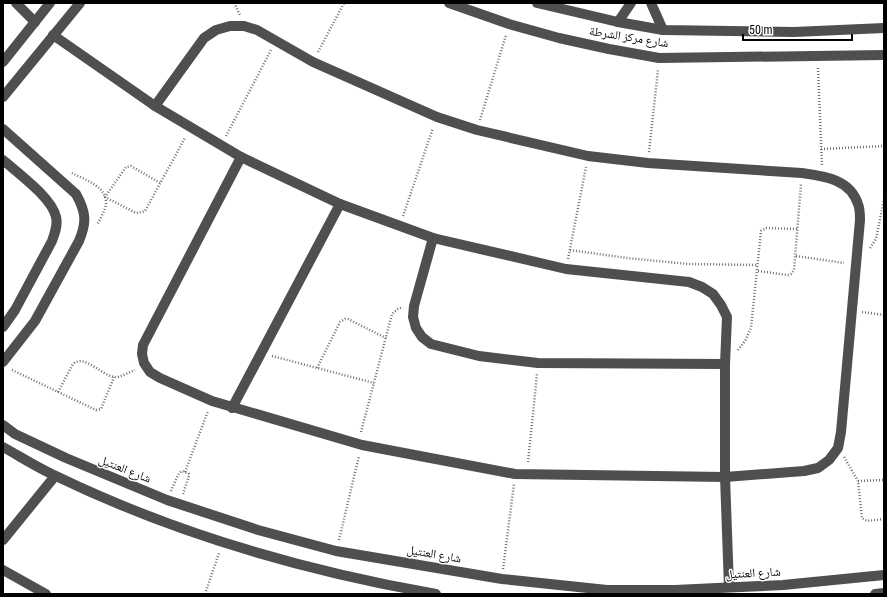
<svg xmlns="http://www.w3.org/2000/svg" width="887" height="597" font-family="'Roboto Condensed','Noto Naskh Arabic',sans-serif">
  <style>
    .lines { fill: none; stroke-linecap: round; stroke-linejoin: round }
    .path { stroke: #717171; stroke-width: 2.5; stroke-dasharray: 1 2; stroke-linecap: butt }
    .minor { stroke: #4f4f4f; stroke-width: 10 }
    .labels { text-anchor: middle; stroke-width: 3; stroke-linejoin: round; paint-order: stroke }
    .street-label { font-size: 12px; fill: #000; stroke: #fff }
  </style>
  <rect width="100%" height="100%" fill="#fff"/>
  <g class="lines">
    <g class="path">
      <polyline points="234,3 240,15"/>
      <polyline points="318,52 344,3"/>
      <polyline points="818,68 822,165"/>
      <polyline points="480,120 506,35"/>
      <polyline points="226,136 271,50"/>
      <polyline points="821,149 884,146"/>
      <polyline points="649,152 658,70"/>
      <path d="M72,173C85,180 107,186 106,204C105,211 100,219 97,225"/>
      <polyline points="160,183 131,166 126,167 105,197 136,213 142,212 145,211 185,138"/>
      <polyline points="403,216 433,128"/>
      <polyline points="870,248 876,239 884,199"/>
      <polyline points="570,250 627,258 688,264 758,265"/>
      <polyline points="796,256 844,263"/>
      <polyline points="568,259 586,167"/>
      <polyline points="758,271 788,275 791,274 794,270 801,184"/>
      <polyline points="862,312 884,315"/>
      <polyline points="738,350 745,341 751,328 761,231 766,228 798,229"/>
      <polyline points="272,356 374,383"/>
      <polyline points="317,368 340,322 345,319 348,319 386,338"/>
      <polyline points="12,370 96,410 101,409 114,377"/>
      <path d="M58,392L73,364C85,354 101,375 114,377C120,378 129,372 135,370"/>
      <polyline points="361,432 392,314 398,309 403,307"/>
      <polyline points="844,457 858,481 862,518 867,521 884,519"/>
      <polyline points="528,462 537,374"/>
      <polyline points="185,472 208,411"/>
      <polyline points="858,481 884,480"/>
      <polyline points="171,491 179,473 182,471 189,474 189,476 183,494"/>
      <polyline points="339,540 359,456"/>
      <polyline points="503,569 514,484"/>
      <polyline points="205,594 219,553"/>
    </g>
    <g class="minor">
      <polyline points="16,3 35,22"/>
      <polyline points="449,3 509,24 559,38 609,49 659,58 884,55"/>
      <polyline points="537,3 618,22 663,30 794,32 884,28"/>
      <polyline points="651,3 663,30"/>
      <polyline points="618,22 631,3"/>
      <polyline points="53,35 155,106 241,157 340,204 433,238 566,269 689,282 702,287 713,294 721,305 727,317 725,364 725,477 729,587"/>
      <polyline points="3,62 50,3"/>
      <polyline points="3,97 80,3"/>
      <path d="M155,106L204,38L216,30L230,26H244L257,30L313,62L437,117L477,130L588,156L648,163L802,173C824,176 850,179 858,204C860,209 860,215 860,220L841,432L838,448L829,460L818,468L804,471L725,477L515,474L362,445L212,401L160,378L150,372L144,363L142,354L143,345L241,157"/>
      <path d="M3,129L76,194C86,212 87,222 79,241L35,321L3,362"/>
      <path d="M3,160C18,173 52,198 56,217C58,225 55,233 52,241L15,310L3,327"/>
      <polyline points="433,238 414,306 413,317 416,328 422,337 431,344 479,356 538,363 725,364"/>
      <polyline points="232,408 340,204"/>
      <polyline points="3,425 15,434 66,458 167,500 258,530 336,551 502,579 607,590 675,590 783,585 884,575"/>
      <path d="M3,447C21,457 38,468 56,476C176,534 305,571 436,594"/>
      <polyline points="3,540 55,476"/>
      <polyline points="3,570 46,594"/>
      <polyline points="875,594 884,593"/>
    </g>
  </g>
  <g class="labels">
    <g class="street-label">
      <text transform="translate(629 37) rotate(9)" y="4">شارع مركز الشرطة</text>
      <text transform="translate(125 469) rotate(22)" y="4">شارع العنتيل</text>
      <text transform="translate(434 554) rotate(10)" y="4">شارع العنتيل</text>
      <text transform="translate(753 573) rotate(-3)" y="4">شارع العنتيل</text>
    </g>
  </g>
  <rect width="887" height="597" fill="none" stroke="#000000" stroke-width="8"/>
  <path d="M743 34v6h109v-6" fill="none" stroke="#000000" stroke-width="2"/>
  <text x="749" y="34" font-size="12" fill="#000000" stroke="#ffffff" stroke-width="3" paint-order="stroke">50 m</text>
</svg>
